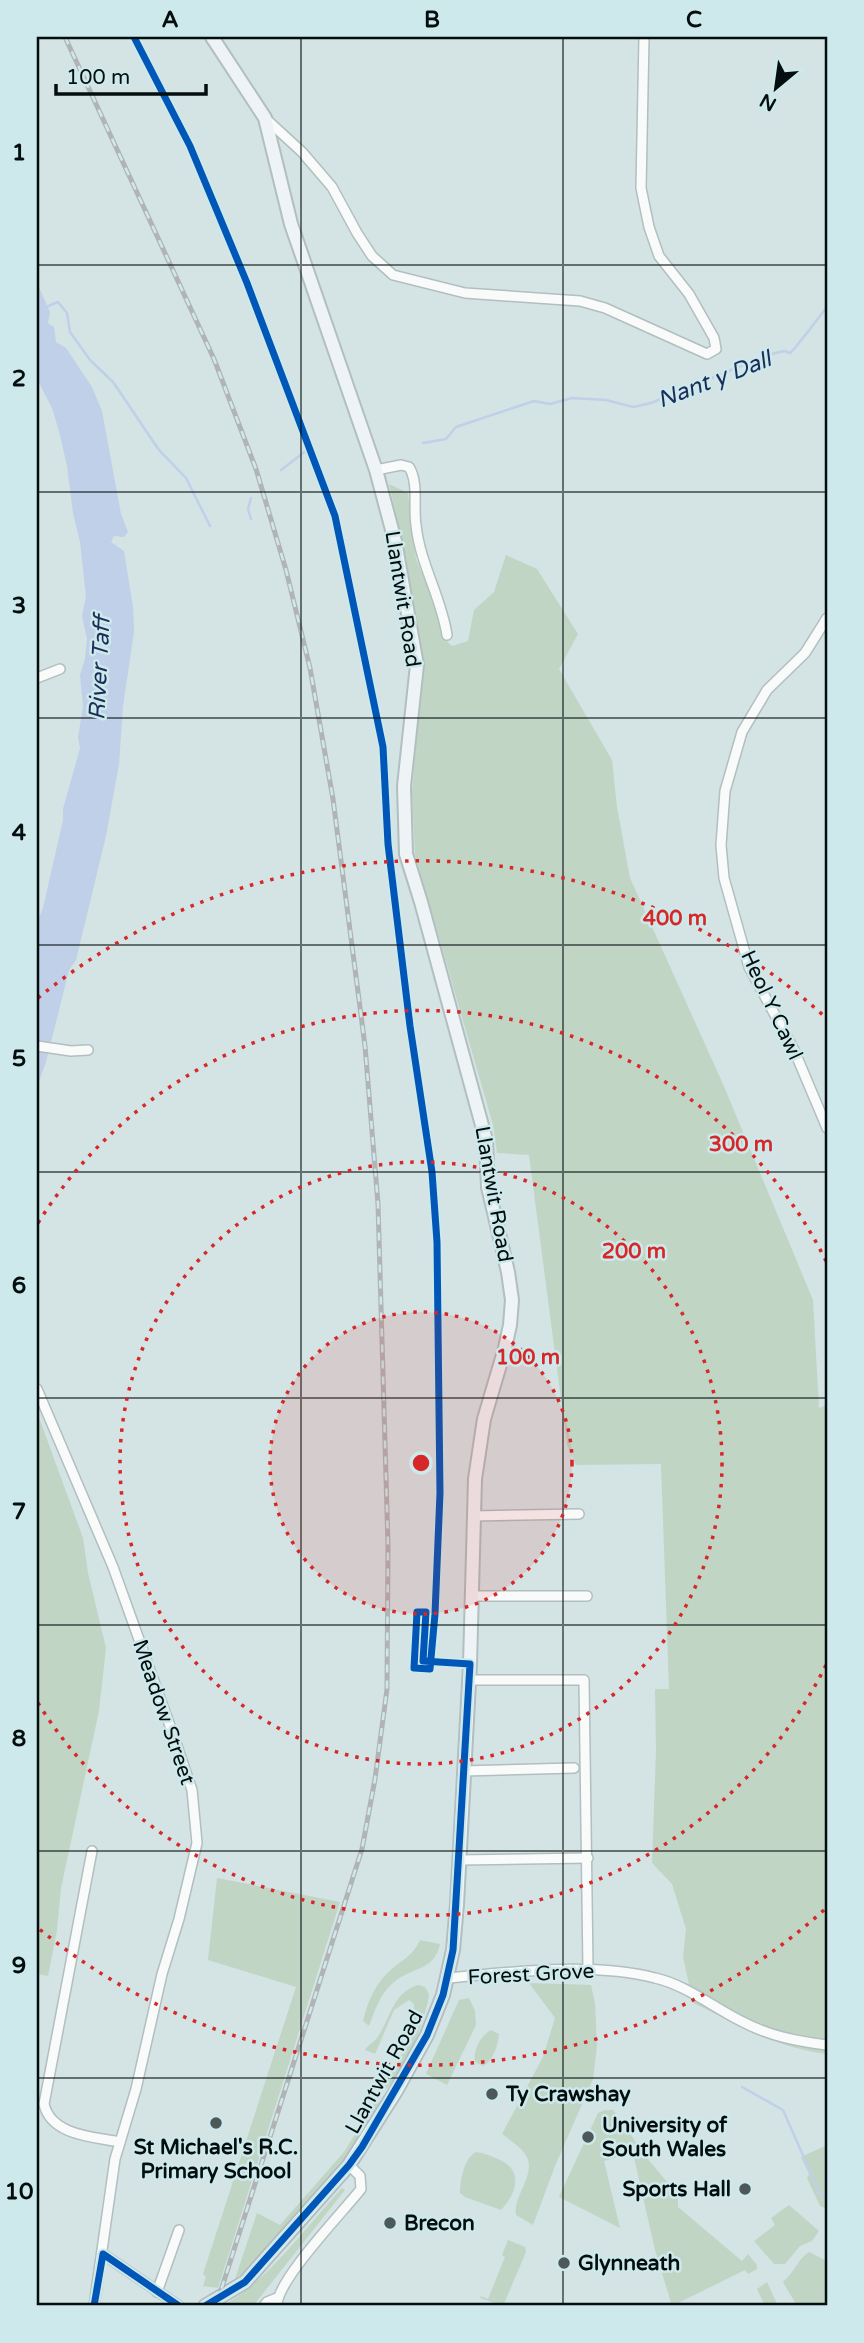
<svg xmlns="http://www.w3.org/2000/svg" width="864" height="2343" font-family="'Varela Round',sans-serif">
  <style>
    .green { fill: #c1d5c5 }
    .water { fill: #c0d0e8 }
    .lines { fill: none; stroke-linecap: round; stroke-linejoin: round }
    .stream { stroke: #c0d0e8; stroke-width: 2.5 }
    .street-casing { stroke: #b2bebf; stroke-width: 12 }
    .secondary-casing { stroke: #b2bebf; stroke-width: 16 }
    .street { stroke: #f9fbfb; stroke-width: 9 }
    .secondary { stroke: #eef4f6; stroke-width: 12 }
    .rail-casing { stroke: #b1b4b4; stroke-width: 5 }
    .rail { stroke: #cde9eb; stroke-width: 2.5; stroke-dasharray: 8; stroke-linecap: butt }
    .cycleway-casing { stroke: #cde9eb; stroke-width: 11 }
    .cycleway { stroke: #0057b8; stroke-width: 7 }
    .grid { fill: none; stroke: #050e0e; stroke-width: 2; stroke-opacity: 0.55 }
    .ring { fill: none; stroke: #d62828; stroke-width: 3.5; stroke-dasharray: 3.5 7 }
    .poi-dot { fill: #4d5959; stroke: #cde9eb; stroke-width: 2.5 }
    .labels { text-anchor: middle; stroke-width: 5; stroke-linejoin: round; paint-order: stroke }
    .street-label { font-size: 21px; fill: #050e0e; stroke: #cde9eb }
    .poi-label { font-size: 21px; font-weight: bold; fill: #050e0e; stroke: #cde9eb; text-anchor: start }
    .water-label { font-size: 23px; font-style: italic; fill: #1b2e59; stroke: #cde9eb }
    .centre { fill: #d62828; stroke: #cde9eb; stroke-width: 3.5 }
    .ring-label { font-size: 21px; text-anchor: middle; font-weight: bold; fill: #d62828; stroke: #cde9eb; stroke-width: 5; stroke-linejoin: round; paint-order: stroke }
    .neatline { fill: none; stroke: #050e0e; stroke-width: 2.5 }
    .grid-label { font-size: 23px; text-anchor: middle; font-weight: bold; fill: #050e0e }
  </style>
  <rect width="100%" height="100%" fill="#d4e3e4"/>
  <g class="green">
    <path d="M389,484L408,493L416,559L438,612L441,636L452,646L468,641L474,610L494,592L506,555L537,569L578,634L559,669L612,760L617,807L630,878L723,1084L813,1300L819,1408L827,1405V2054C773,2047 741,2025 693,2003L683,1957L686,1929L672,1884L652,1863L656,1750L655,1689H669L661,1464L576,1465L567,1445L529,1155L497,1153L493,1125L415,854L412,792L423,665L406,558Z"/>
    <polygon points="37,1412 83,1538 88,1573 106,1648 99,1711 61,1888 57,1930 48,1976 37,1974"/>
    <polygon points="217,1878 340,1902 218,2288 203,2286 206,2277 203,2274 296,1987 208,1960"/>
    <path d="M420,1940L440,1944C434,1972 412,1966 393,1983C380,1994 375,2010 369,2026L363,2021C367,2002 377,1980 393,1968C404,1959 414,1954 420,1940Z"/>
    <path d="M529,1983L591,1985L595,2003L597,2046L593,2079L555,2166L533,2225L516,2215C515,2206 517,2202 520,2194C536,2160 531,2155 502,2134L543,2057L555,2018Z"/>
    <path d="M418,1985L425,1987L429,1994C426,2021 402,2080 379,2095C398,2060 413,2046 414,2004L409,2000L394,2010L375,2054L365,2050C368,2045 373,2043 377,2038C391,2018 392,1993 418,1985Z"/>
    <polygon points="469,1998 475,2011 476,2025 447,2085 426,2074 459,2000"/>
    <path d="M491,2030L499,2034C498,2045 493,2061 483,2066L475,2062C473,2050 480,2036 491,2030Z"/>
    <polygon points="376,2100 379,2103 344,2161 252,2265 235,2279 257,2213 280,2225 344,2152"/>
    <polygon points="605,2110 613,2110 647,2158 678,2195 678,2207 742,2261 748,2254 757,2265 757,2269 748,2274 745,2270 672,2306 655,2250 633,2153 604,2161 620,2228 559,2197 598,2113"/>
    <polygon points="827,2145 827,2209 820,2206 807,2178 809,2174 801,2157"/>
    <path d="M476,2152C484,2153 491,2156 498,2159C524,2170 517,2193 501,2210L465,2197L460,2193C460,2180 464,2158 476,2152Z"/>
    <path d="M342,2188L345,2190L253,2306H226L227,2303C270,2278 308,2225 342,2188Z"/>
    <polygon points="789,2205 819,2231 812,2241 800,2246 785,2264 774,2264 754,2241 775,2225 771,2218"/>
    <polygon points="508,2240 525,2247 526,2252 503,2306 480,2298 481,2296 488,2299 505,2257 502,2255"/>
    <path d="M809,2252L827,2261V2306H797L783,2282C794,2273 797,2260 809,2252Z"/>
    <polygon points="767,2282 777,2304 778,2306 765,2306 757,2289"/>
  </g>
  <polygon class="water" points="37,283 50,312 48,323 54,327 56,342 66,348 92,387 102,411 121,514 128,532 124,537 114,536 111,542 124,551 133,607 134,632 123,706 119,764 106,836 76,960 69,970 46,1062 37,1087 37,923 43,908 63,820 63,809 80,748 78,737 83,707 80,675 85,659 87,639 82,616 86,596 80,542 73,513 67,466 59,431 52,408 37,379"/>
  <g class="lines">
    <g class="stream">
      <polyline points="46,307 58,302 67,313 70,332 90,360 113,382 159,450 186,478 210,526"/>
      <path d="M423,443L446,439L456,427L534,401L550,404L572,398L606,400L633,407L651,403L768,355L784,351L790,353C795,349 825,310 827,306"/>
      <polyline points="281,470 307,450"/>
      <polyline points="251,519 248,509 251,498"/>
      <polyline points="742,2087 783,2110 820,2194 827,2194"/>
    </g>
    <defs>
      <g id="street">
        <polyline points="265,118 302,152 332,187 357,233 372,256 393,275 465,293 580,301 605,308 707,354 716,349 714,338 689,294 659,256 649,227 641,188 644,37"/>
        <path d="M376,470L401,465L409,467C419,483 413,507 416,525C420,564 441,596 447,635"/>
        <polyline points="827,618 805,653 767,690 742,732 725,791 721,845 724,878 749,967 794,1050 827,1128"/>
        <polyline points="37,678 60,669"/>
        <polyline points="37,1046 71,1051 88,1050"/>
        <polyline points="37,1389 113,1567 174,1737 192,1790 197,1843 179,1919 162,1974 136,2089 115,2159 94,2306"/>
        <polyline points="473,1516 579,1514"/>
        <polyline points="471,1596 587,1596"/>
        <polyline points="469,1680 584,1680 588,1969"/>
        <polyline points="463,1771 574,1768"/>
        <path d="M92,1851L44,2104C51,2136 95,2137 120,2142"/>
        <polyline points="459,1860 588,1858"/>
        <path d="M448,1978C511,1972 593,1962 655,1978C686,1985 713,2007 741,2021C769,2036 796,2041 827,2045"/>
        <polyline points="103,2254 179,2306"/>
        <polyline points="157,2292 179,2230"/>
        <polyline points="264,2306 267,2302 277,2298"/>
        <path d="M277,2306C276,2281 343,2212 361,2189L360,2176L349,2165"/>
      </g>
      <polyline id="secondary" points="205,2306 245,2282 349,2165 396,2091 427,2035 443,1995 453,1950 457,1904 470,1664 475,1479 484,1419 505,1348 510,1325 512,1300 508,1272 488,1187 486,1140 421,902 406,854 404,786 417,665 395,541 376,470 291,224 265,118 212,37"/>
    </defs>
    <use href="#street" class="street-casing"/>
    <use href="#secondary" class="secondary-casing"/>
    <use href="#street" class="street"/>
    <use href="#secondary" class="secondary"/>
    <defs>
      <polyline id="rail" points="65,37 214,359 256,469 286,570 310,668 333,799 365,1046 378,1204 388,1545 387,1689 375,1779 362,1849 216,2306"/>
    </defs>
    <use href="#rail" class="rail-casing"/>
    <use href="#rail" class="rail"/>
    <defs>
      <g id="cycleway">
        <polyline points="134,37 190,146 247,283 335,516 383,747 388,844 410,1026 432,1172 437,1242 440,1493 435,1614 430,1669 414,1668 417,1612 426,1612 423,1661 470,1664 453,1950 443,1995 427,2035 362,2147 349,2165 245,2282 205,2306"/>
        <polyline points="94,2306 103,2254 179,2306"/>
      </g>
    </defs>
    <use href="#cycleway" class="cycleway-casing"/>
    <use href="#cycleway" class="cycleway"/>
  </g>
  <path class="grid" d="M301,37V2306M563,37V2306M37,265H827M37,492H827M37,718H827M37,945H827M37,1172H827M37,1398H827M37,1625H827M37,1851H827M37,2078H827"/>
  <circle cx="421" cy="1463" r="151" fill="#d62828" fill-opacity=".12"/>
  <g class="ring">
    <circle cx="421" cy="1463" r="151"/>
    <circle cx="421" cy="1463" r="301"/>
    <path d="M826 1665A452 452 0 0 1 38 1703M38 1223A452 452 0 0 1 826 1261"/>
    <path d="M824 1910A602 602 0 0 1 38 1928M38 998A602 602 0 0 1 824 1016"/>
  </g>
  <g class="poi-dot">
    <circle cx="492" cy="2094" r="7"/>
    <circle cx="216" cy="2123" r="7"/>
    <circle cx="588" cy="2137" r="7"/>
    <circle cx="745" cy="2189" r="7"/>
    <circle cx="390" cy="2223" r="7"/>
    <circle cx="564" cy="2263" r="7"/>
  </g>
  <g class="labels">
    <g class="street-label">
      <text transform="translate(403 599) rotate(81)" y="7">Llantwit Road</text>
      <text transform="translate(772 1005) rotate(65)" y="7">Heol Y Cawl</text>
      <text transform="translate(494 1194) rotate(80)" y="7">Llantwit Road</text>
      <text transform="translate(164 1712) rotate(71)" y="7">Meadow Street</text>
      <text transform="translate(531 1974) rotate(-3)" y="7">Forest Grove</text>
      <text transform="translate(384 2072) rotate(-61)" y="7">Llantwit Road</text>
    </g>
    <g class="poi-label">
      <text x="506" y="2101">Ty Crawshay</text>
      <text x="602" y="2132">University of<tspan x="602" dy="24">South Wales</tspan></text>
      <text x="216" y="2154" text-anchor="middle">St Michael's R.C.<tspan x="216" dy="24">Primary School</tspan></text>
      <text x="731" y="2196" text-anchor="end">Sports Hall</text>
      <text x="404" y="2230">Brecon</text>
      <text x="578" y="2270">Glynneath</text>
    </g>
    <g class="water-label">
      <text transform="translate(714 379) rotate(-21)" y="8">Nant y Dall</text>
      <text transform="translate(99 668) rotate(-87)" y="8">River Taff</text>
    </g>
  </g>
  <circle cx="421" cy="1463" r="10" class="centre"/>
  <g class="ring-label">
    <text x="675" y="925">400 m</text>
    <text x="741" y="1151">300 m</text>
    <text x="634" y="1258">200 m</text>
    <text x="528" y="1364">100 m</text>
  </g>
  <rect width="864" height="2343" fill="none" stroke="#cde9eb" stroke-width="77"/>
  <g transform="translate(776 88) rotate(209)" stroke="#cde9eb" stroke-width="5" paint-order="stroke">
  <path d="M0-5L12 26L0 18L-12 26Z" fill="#050e0e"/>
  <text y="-10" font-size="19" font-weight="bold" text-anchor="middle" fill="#050e0e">N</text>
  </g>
  <path d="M56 84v10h150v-10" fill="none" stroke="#050e0e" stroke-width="3.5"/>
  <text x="66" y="84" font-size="21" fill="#050e0e" stroke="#cde9eb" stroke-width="5" paint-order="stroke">100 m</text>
  <rect x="38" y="38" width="788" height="2266" class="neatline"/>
  <g class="grid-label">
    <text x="170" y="27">A</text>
    <text x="432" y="27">B</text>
    <text x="694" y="27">C</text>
    <text x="19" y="160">1</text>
    <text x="19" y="386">2</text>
    <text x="19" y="613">3</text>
    <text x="19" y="840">4</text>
    <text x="19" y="1066">5</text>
    <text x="19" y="1293">6</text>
    <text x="19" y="1519">7</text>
    <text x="19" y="1746">8</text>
    <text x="19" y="1973">9</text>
    <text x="19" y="2199">10</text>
  </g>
</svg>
